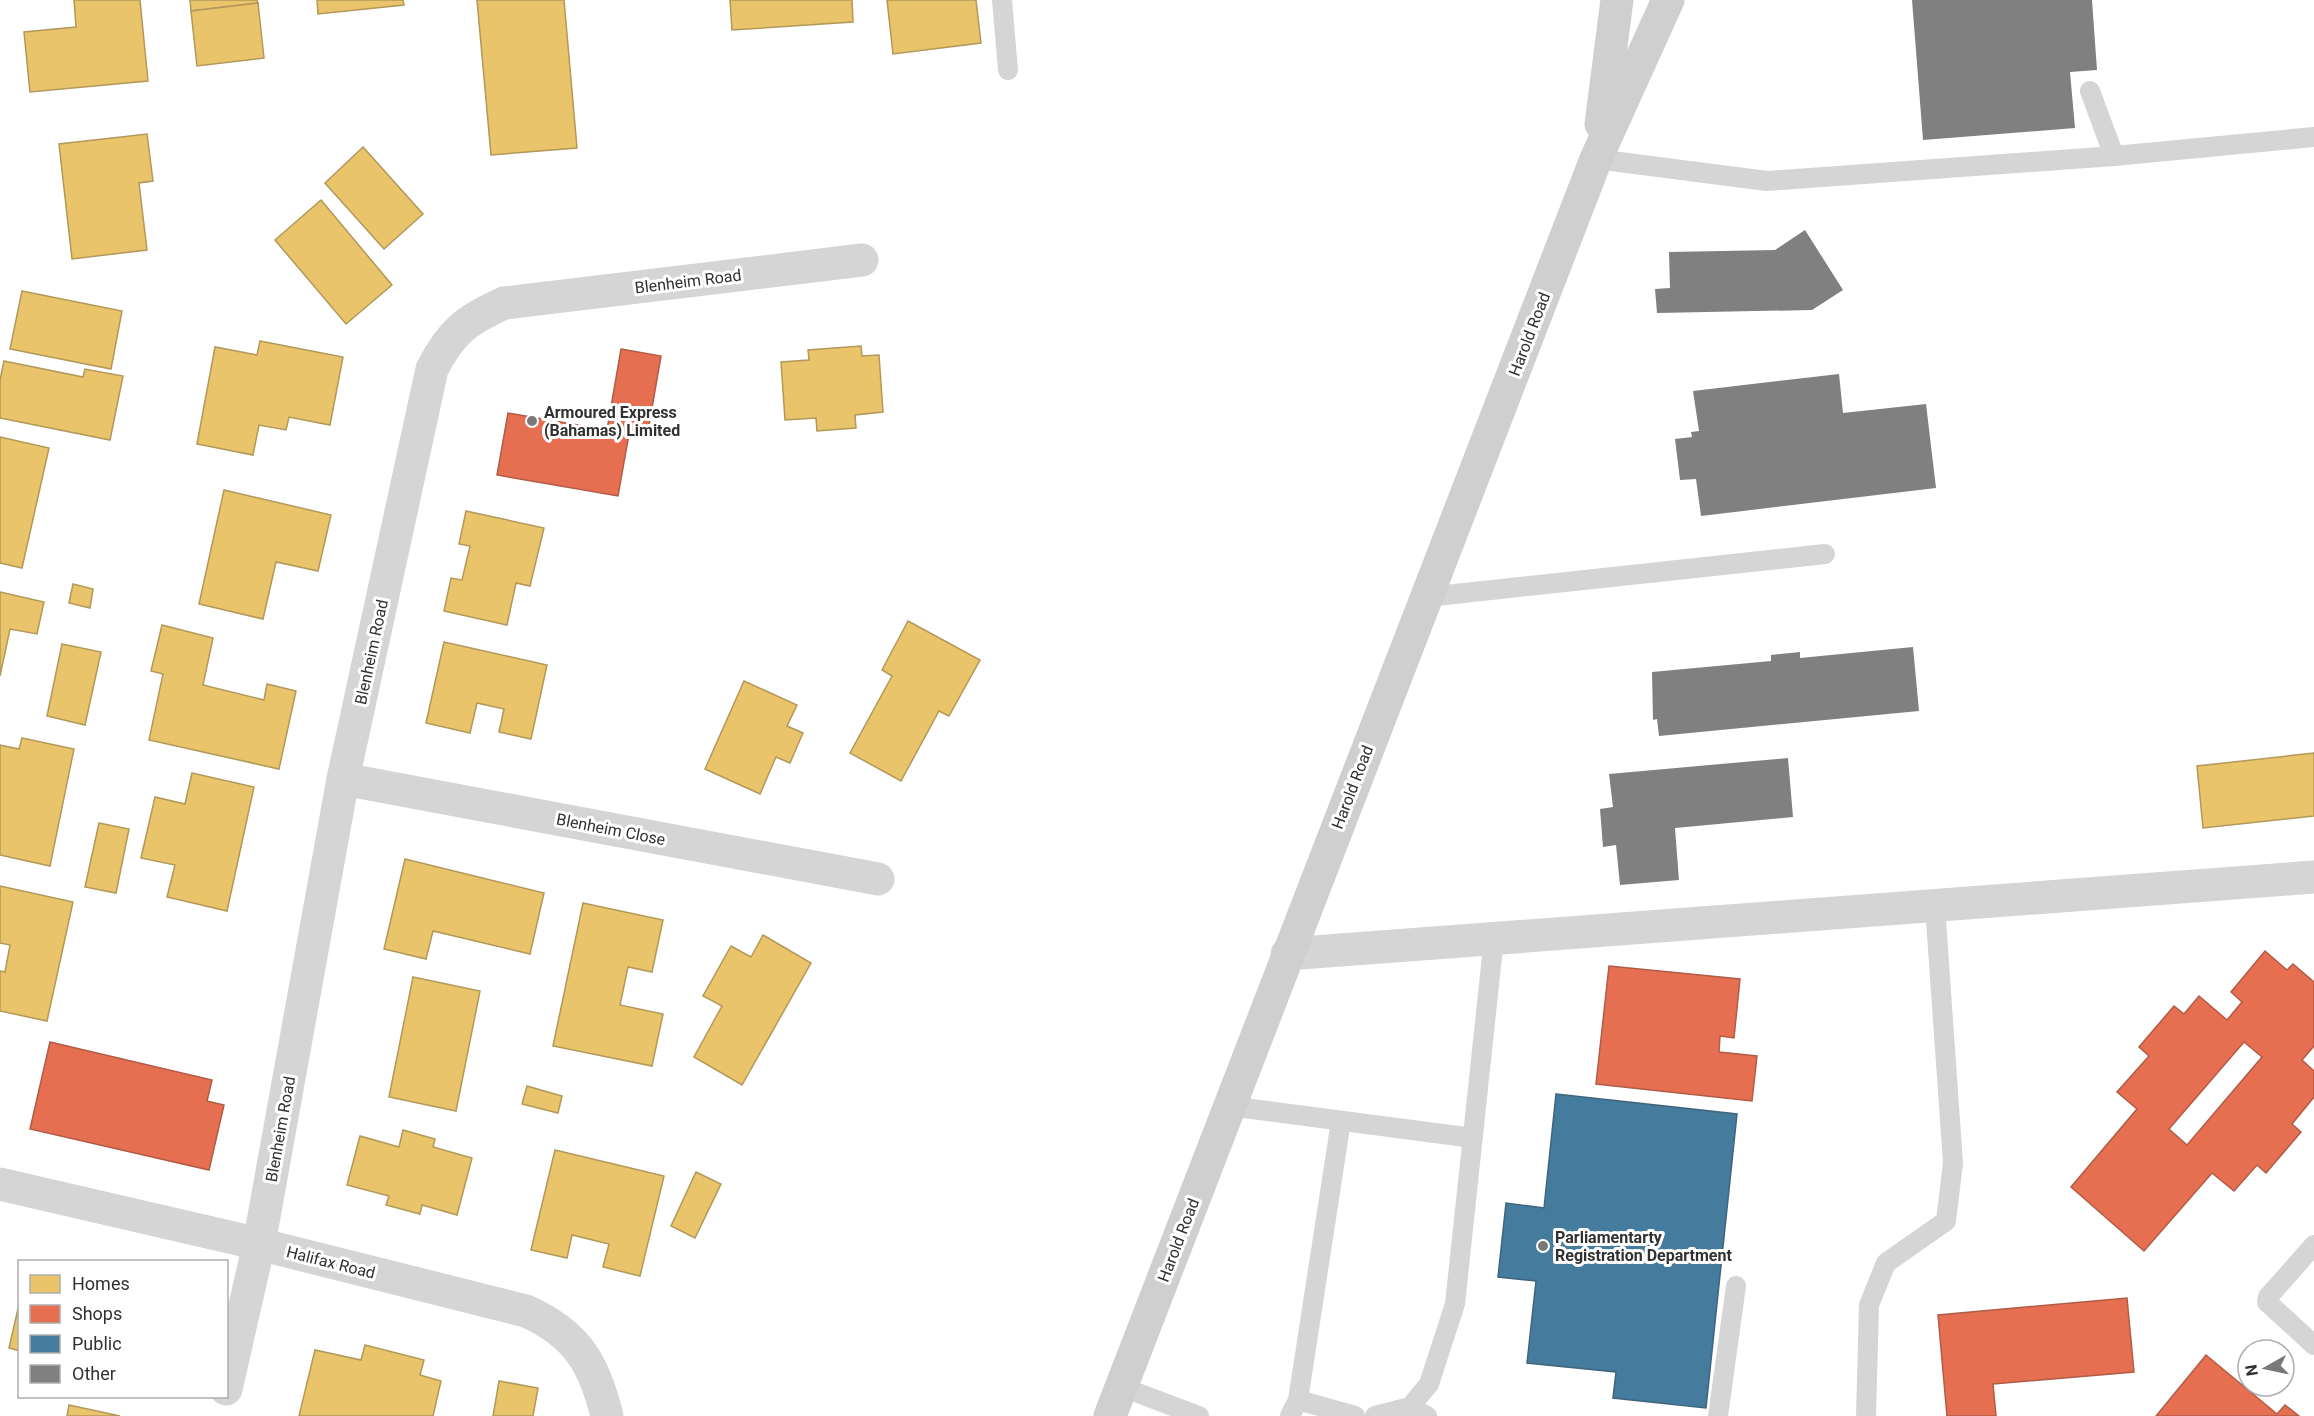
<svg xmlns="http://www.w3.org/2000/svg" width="2314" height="1416" font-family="Roboto,sans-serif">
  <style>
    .homes { fill: #e9c46a; stroke: #b29859; stroke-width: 1.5 }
    .shops { fill: #e76f51; stroke: #b05c47; stroke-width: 1.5; fill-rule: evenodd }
    .public { fill: #457b9d; stroke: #3f657d; stroke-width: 1.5 }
    .building { fill: #808080 }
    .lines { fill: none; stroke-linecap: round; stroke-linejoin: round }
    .service { stroke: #d5d5d5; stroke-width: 20 }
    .minor { stroke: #d5d5d5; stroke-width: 33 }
    .secondary { stroke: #cfcfcf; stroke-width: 33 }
    .poi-dot { fill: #797979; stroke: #fff; stroke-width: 2 }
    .labels { text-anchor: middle; stroke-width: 6; stroke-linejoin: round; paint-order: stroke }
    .street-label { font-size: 16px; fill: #313131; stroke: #fff }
    .poi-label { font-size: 16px; font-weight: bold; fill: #313131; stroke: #fff; text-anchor: start }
  </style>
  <rect width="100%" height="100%" fill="#fff"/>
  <g class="homes">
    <polygon points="74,0 140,0 148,81 30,92 24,32 76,27"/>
    <polygon points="190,0 257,0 258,3 191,11"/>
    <polygon points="317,0 403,0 404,5 318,14"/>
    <polygon points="477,0 564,0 577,148 491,155"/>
    <polygon points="730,0 852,0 853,22 732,30"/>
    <polygon points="887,0 976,0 981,43 893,54"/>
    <polygon points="258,3 264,58 197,66 191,11"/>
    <polygon points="147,134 153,181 139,183 147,250 72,259 59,144"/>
    <polygon points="363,147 423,214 384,249 325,183"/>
    <polygon points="321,200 392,285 346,324 275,240"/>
    <polygon points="22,291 122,311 111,369 10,349"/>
    <polygon points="260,341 343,357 330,425 289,417 286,430 259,425 253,455 197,444 215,347 257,355"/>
    <polygon points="861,346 862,356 879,355 883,412 855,415 856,428 817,431 816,418 785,420 781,362 809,360 808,350"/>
    <polygon points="4,361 83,377 85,369 123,376 110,440 0,418 0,380"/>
    <polygon points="0,437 49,448 22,568 0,563"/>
    <polygon points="224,490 331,515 318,571 276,562 263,619 199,604"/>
    <polygon points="466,511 544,528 530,586 516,583 507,625 444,611 451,578 462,580 470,546 459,544"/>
    <polygon points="73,584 93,589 90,608 69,603"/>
    <polygon points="0,592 44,602 37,634 10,629 0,676"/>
    <polygon points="908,621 980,660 949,716 939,711 901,781 850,753 892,676 882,670"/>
    <polygon points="162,625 213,638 203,685 264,700 267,684 296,691 279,769 149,740 163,674 151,671"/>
    <polygon points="444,642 547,665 531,739 499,732 504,709 477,703 470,733 426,723"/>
    <polygon points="62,644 101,652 85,725 47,716"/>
    <polygon points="744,681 797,705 787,726 803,733 790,763 776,757 760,794 705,769"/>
    <polygon points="22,738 74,749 50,866 0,855 0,745 19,749"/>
    <polygon points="2314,753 2314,816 2203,828 2197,766"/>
    <polygon points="192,773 254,787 227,911 167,897 175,865 141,858 155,797 185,804"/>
    <polygon points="99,823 129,829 116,893 85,887"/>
    <polygon points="405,859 544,893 530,954 433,931 426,959 384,949"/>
    <polygon points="0,886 73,902 47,1021 0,1011 0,971 5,972 10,945 0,943"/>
    <polygon points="583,903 663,920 652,972 628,967 620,1005 663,1014 652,1066 553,1046"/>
    <polygon points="763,935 811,963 742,1085 694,1057 722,1006 703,996 731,946 751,957"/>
    <polygon points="413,977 480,991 456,1111 389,1097"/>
    <polygon points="527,1086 562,1096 558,1113 522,1104"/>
    <polygon points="403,1130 435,1139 433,1147 472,1158 457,1215 422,1205 420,1214 386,1205 389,1196 347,1185 360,1136 399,1147"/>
    <polygon points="555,1150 664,1176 640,1276 603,1267 609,1244 572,1235 567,1258 531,1250"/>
    <polygon points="696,1172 721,1184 695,1238 671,1226"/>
    <polygon points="20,1300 20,1351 9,1348"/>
    <polygon points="365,1345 424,1360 420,1375 441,1381 433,1416 299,1416 315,1350 361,1360"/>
    <polygon points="499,1381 538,1388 533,1416 493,1416"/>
    <polygon points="69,1405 120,1416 67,1416"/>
  </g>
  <g class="shops">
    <polygon points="621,349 661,356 647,437 629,434 618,496 497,475 508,413 607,430"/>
    <path d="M2265,951L2287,970L2293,964L2314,982V1046L2302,1060L2314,1071V1097L2292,1124L2301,1132L2266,1173L2257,1165L2234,1191L2212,1173L2144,1251L2071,1187L2137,1109L2117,1092L2149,1056L2139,1047L2174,1006L2184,1014L2199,996L2227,1020L2242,1002L2231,992ZM2244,1042L2262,1057L2187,1145L2169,1129Z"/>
    <polygon points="1609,966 1740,979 1734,1038 1720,1036 1719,1052 1757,1056 1752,1101 1596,1084"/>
    <polygon points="50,1042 212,1080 207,1101 224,1105 209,1170 30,1129"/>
    <polygon points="2127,1298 2134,1372 1993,1384 1996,1416 1947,1416 1938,1315"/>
    <polygon points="2206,1355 2277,1414 2285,1405 2299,1416 2156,1416"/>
  </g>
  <polygon class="public" points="1556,1094 1737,1114 1706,1408 1613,1398 1616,1372 1527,1363 1536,1281 1498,1277 1506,1203 1544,1208"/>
  <g class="building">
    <polygon points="1912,0 2092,0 2097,70 2070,72 2075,128 1923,140"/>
    <polygon points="1805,230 1843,290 1812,310 1657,313 1655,289 1670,288 1669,252 1775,250"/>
    <polygon points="1839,374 1843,413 1926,404 1936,488 1701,516 1696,479 1680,480 1675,439 1692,437 1691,432 1699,431 1693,391"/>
    <polygon points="1913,647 1919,711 1659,736 1657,719 1653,720 1652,672 1771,661 1771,655 1800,652 1800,658"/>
    <polygon points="1788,758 1793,817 1675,828 1679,880 1620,885 1616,845 1603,847 1600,809 1613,807 1609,774"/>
  </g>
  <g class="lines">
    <g class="service">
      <polyline points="1002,0 1008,70"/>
      <polyline points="2090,91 2114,156"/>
      <polyline points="1596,159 1767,181 2114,156 2314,137"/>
      <polyline points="1427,597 1825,554"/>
      <polyline points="1229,1106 1473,1138"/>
      <polyline points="2314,1245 2268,1297 2267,1302 2314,1345"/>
      <polyline points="1122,1387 1199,1416"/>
      <polyline points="1298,1400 1355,1416"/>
      <polyline points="1410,1407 1427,1416"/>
      <polyline points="1290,1416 1298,1400 1341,1121"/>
      <polyline points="1375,1416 1410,1407 1429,1384 1455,1304 1494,938"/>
      <polyline points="1718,1416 1736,1286"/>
      <polyline points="1866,1416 1869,1305 1886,1263 1946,1221 1953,1163 1935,906"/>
    </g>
    <g class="minor">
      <polyline points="343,779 878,879"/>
      <polyline points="1287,954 2314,877"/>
      <path d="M0,1184L259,1244L526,1311C577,1334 594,1363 607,1416"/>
      <path d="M226,1389L259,1244L343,779L432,369C451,332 466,320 504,303L862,260"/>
    </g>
    <g class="secondary">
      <polyline points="1601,124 1617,0"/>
      <polyline points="1110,1416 1596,159 1668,0"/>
    </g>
  </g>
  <g class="poi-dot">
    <circle cx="532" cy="421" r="6"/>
    <circle cx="1543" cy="1246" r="6"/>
  </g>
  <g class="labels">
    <g class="street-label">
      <text transform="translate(688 281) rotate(-7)" y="6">Blenheim Road</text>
      <text transform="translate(1529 334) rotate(-69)" y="6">Harold Road</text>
      <text transform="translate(371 652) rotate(-78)" y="6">Blenheim Road</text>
      <text transform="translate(1352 787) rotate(-69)" y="6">Harold Road</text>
      <text transform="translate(611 829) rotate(11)" y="6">Blenheim Close</text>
      <text transform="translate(280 1129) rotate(-80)" y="6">Blenheim Road</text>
      <text transform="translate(1178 1240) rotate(-69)" y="6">Harold Road</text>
      <text transform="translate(331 1262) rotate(14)" y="6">Halifax Road</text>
    </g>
    <g class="poi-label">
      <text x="544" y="418">Armoured Express<tspan x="544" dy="18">(Bahamas) Limited</tspan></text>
      <text x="1555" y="1243">Parliamentarty<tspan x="1555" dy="18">Registration Department</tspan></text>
    </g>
  </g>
  <rect x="18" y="1260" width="210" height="138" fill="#ffffff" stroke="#adadad" stroke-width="1.5"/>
  <rect x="30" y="1275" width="30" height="18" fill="#e9c46a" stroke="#adadad" stroke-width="1.5"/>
  <text x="72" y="1290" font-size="18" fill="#313131">Homes</text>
  <rect x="30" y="1305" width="30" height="18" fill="#e76f51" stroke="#adadad" stroke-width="1.5"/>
  <text x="72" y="1320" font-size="18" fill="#313131">Shops</text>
  <rect x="30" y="1335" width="30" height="18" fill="#457b9d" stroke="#adadad" stroke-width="1.5"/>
  <text x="72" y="1350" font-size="18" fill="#313131">Public</text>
  <rect x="30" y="1365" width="30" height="18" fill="#808080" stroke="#adadad" stroke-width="1.5"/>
  <text x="72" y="1380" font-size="18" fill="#313131">Other</text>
  <g transform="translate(2266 1368) rotate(261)"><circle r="28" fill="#ffffff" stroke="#adadad" stroke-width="1.5"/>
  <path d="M0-4.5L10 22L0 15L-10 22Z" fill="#797979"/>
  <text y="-9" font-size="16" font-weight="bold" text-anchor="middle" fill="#313131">N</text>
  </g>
</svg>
